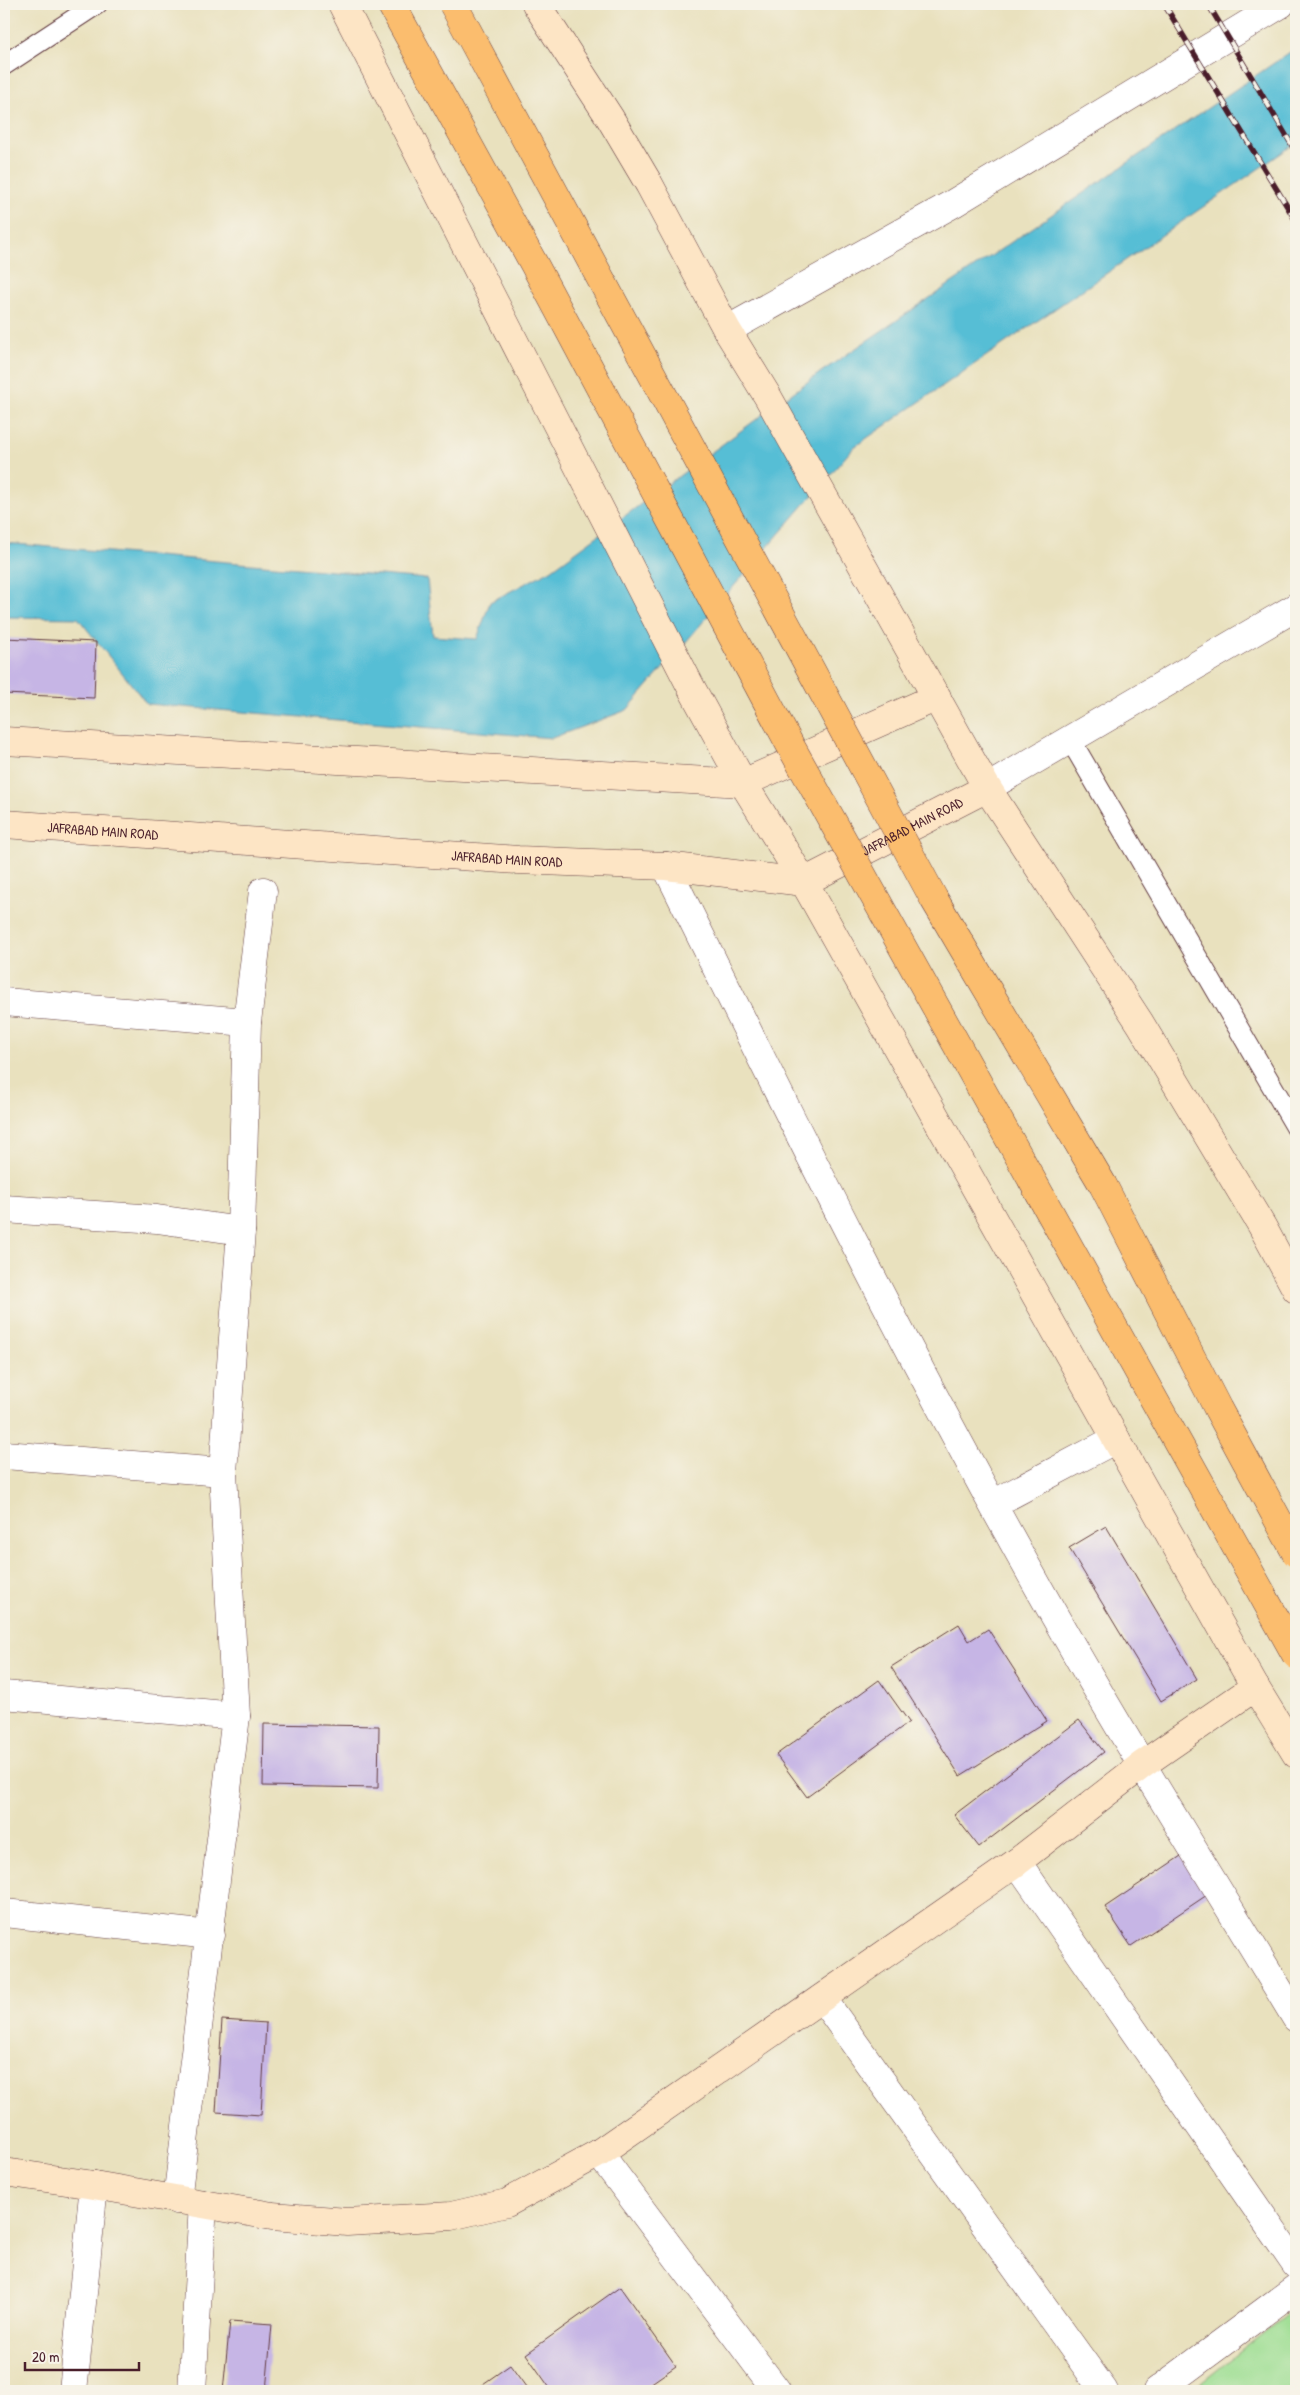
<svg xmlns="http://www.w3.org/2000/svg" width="1300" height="2395" font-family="'Patrick Hand',sans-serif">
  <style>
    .green { fill: #9ede93; stroke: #747e5f }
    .water { fill: #57bed5; stroke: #506e80 }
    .building { fill: #c6b5e5 }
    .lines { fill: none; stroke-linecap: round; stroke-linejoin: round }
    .lane-casing { stroke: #623c41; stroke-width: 22 }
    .street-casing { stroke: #623c41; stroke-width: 29 }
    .secondary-casing { stroke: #623c41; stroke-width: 29 }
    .lane { stroke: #fff; stroke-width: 20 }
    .street { stroke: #fff; stroke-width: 28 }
    .secondary { stroke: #fde5c5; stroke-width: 28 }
    .rail-casing { stroke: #4a1f2b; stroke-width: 5.5 }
    .rail { stroke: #f7f3e8; stroke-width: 4; stroke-dasharray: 11; stroke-linecap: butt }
    .highway-bridge-casing { stroke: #623c41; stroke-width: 29; stroke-linecap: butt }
    .highway-bridge { stroke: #fbbd6e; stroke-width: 28 }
    .labels { text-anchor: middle; stroke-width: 5; stroke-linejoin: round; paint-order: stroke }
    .street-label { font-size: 14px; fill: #4a1f2b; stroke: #f7f3e8 }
  </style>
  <rect width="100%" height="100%" fill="#f7f3e8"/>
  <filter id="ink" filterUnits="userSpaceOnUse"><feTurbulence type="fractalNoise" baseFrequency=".02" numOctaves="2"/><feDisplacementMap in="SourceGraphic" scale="10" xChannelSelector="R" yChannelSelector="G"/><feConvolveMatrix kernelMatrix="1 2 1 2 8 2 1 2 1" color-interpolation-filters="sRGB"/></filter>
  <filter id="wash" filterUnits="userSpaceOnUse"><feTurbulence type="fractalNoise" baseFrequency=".0096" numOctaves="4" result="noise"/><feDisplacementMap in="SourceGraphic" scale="20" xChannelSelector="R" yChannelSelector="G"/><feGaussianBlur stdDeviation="1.12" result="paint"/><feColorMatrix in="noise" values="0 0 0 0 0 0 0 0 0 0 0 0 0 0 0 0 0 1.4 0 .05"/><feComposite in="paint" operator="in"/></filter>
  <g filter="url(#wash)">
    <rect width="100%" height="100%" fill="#e9e1be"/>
    <polygon class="green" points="1296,2307 1296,2391 1191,2391"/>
    <polygon class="water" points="1296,48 1296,143 854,447 627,710 552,738 147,704 78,618 4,617 4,543 427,579 433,636 477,639 490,602 551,570 821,372"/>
    <g id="blocks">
      <g class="building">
        <polygon points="4,638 96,642 94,698 4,694"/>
        <polygon points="1106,1526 1197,1679 1161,1701 1069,1548"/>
        <polygon points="959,1624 969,1641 988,1629 1047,1721 960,1776 891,1667"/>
        <polygon points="879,1680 909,1722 807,1797 776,1755"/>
        <polygon points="1079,1720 1104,1752 979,1847 954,1815"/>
        <polygon points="264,1724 379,1726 378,1788 263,1786"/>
        <polygon points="1181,1856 1207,1895 1131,1946 1105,1907"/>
        <polygon points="222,2020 266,2023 261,2115 216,2112"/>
        <polygon points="620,2287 676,2366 640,2391 552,2391 526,2354"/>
        <polygon points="230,2321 272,2324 266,2391 223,2391"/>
        <polygon points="510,2365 529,2391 473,2391"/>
      </g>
    </g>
  </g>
  <g filter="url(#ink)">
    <use href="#blocks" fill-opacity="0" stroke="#623c41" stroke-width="1"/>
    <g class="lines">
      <defs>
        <g id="lane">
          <polyline points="4,65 97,4"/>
          <polyline points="1070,739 1296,1127"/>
        </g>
        <g id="street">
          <polyline points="727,330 954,203 1281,4"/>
          <polyline points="987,788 1296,607"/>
          <path d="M666,866C788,1113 910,1360 1045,1599C1125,1741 1212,1879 1296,2018"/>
          <polyline points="4,1002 247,1022"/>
          <polyline points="4,1209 157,1219 241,1231"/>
          <polyline points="4,1455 223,1472"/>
          <polyline points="993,1504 1116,1439"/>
          <polyline points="4,1695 236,1716"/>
          <polyline points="1017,1862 1296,2265"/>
          <polyline points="4,1913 211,1935"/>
          <polyline points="822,1998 1104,2391"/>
          <polyline points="599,2153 777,2391"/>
          <polyline points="177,2200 236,1716 223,1472 241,1231 247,1022 263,891"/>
          <polyline points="73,2391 94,2185"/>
          <polyline points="192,2391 203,2204"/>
          <polyline points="1157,2391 1296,2288"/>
        </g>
        <g id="secondary">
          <polyline points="342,4 692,689 743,783 804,882 1255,1687 1296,1754"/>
          <polyline points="536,4 610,118 649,184 727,330 768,397 987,788 1140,1023 1262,1226 1296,1289"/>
          <polyline points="4,741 743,783 937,697"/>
          <path id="s1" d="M4,824L518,860L666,866L804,882L987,788"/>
          <polyline points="4,2172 94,2185 272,2216 347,2222 451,2216 507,2203 599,2153 1017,1862 1142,1765 1255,1687"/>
        </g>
      </defs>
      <use href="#lane" class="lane-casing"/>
      <use href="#street" class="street-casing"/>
      <use href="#secondary" class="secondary-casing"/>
      <use href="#lane" class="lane"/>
      <use href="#street" class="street"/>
      <use href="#secondary" class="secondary"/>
      <defs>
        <g id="rail">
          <polyline points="1164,4 1296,221"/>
          <polyline points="1208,4 1296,152"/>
        </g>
      </defs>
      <use href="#rail" class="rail-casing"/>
      <use href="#rail" class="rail"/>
      <defs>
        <g id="highway-bridge">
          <polyline points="391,4 534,264 789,743 1296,1655"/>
          <polyline points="453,4 934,899 1103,1185 1218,1409 1296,1553"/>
        </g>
      </defs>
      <use href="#highway-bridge" class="highway-bridge-casing"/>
      <use href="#highway-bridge" class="highway-bridge"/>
    </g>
  </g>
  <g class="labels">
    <g class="street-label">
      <text dy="5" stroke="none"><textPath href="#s1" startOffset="924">JAFRABAD MAIN ROAD</textPath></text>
      <text dy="5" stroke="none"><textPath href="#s1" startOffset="99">JAFRABAD MAIN ROAD</textPath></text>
      <text dy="5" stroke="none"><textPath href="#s1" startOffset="504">JAFRABAD MAIN ROAD</textPath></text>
    </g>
  </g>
  <rect width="1300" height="2395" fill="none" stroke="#f7f3e8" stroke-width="20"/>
  <path d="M25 2362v8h114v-8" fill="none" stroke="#4a1f2b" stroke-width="2.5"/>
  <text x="32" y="2362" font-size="15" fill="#4a1f2b" stroke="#f7f3e8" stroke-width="4" paint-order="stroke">20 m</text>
</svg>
